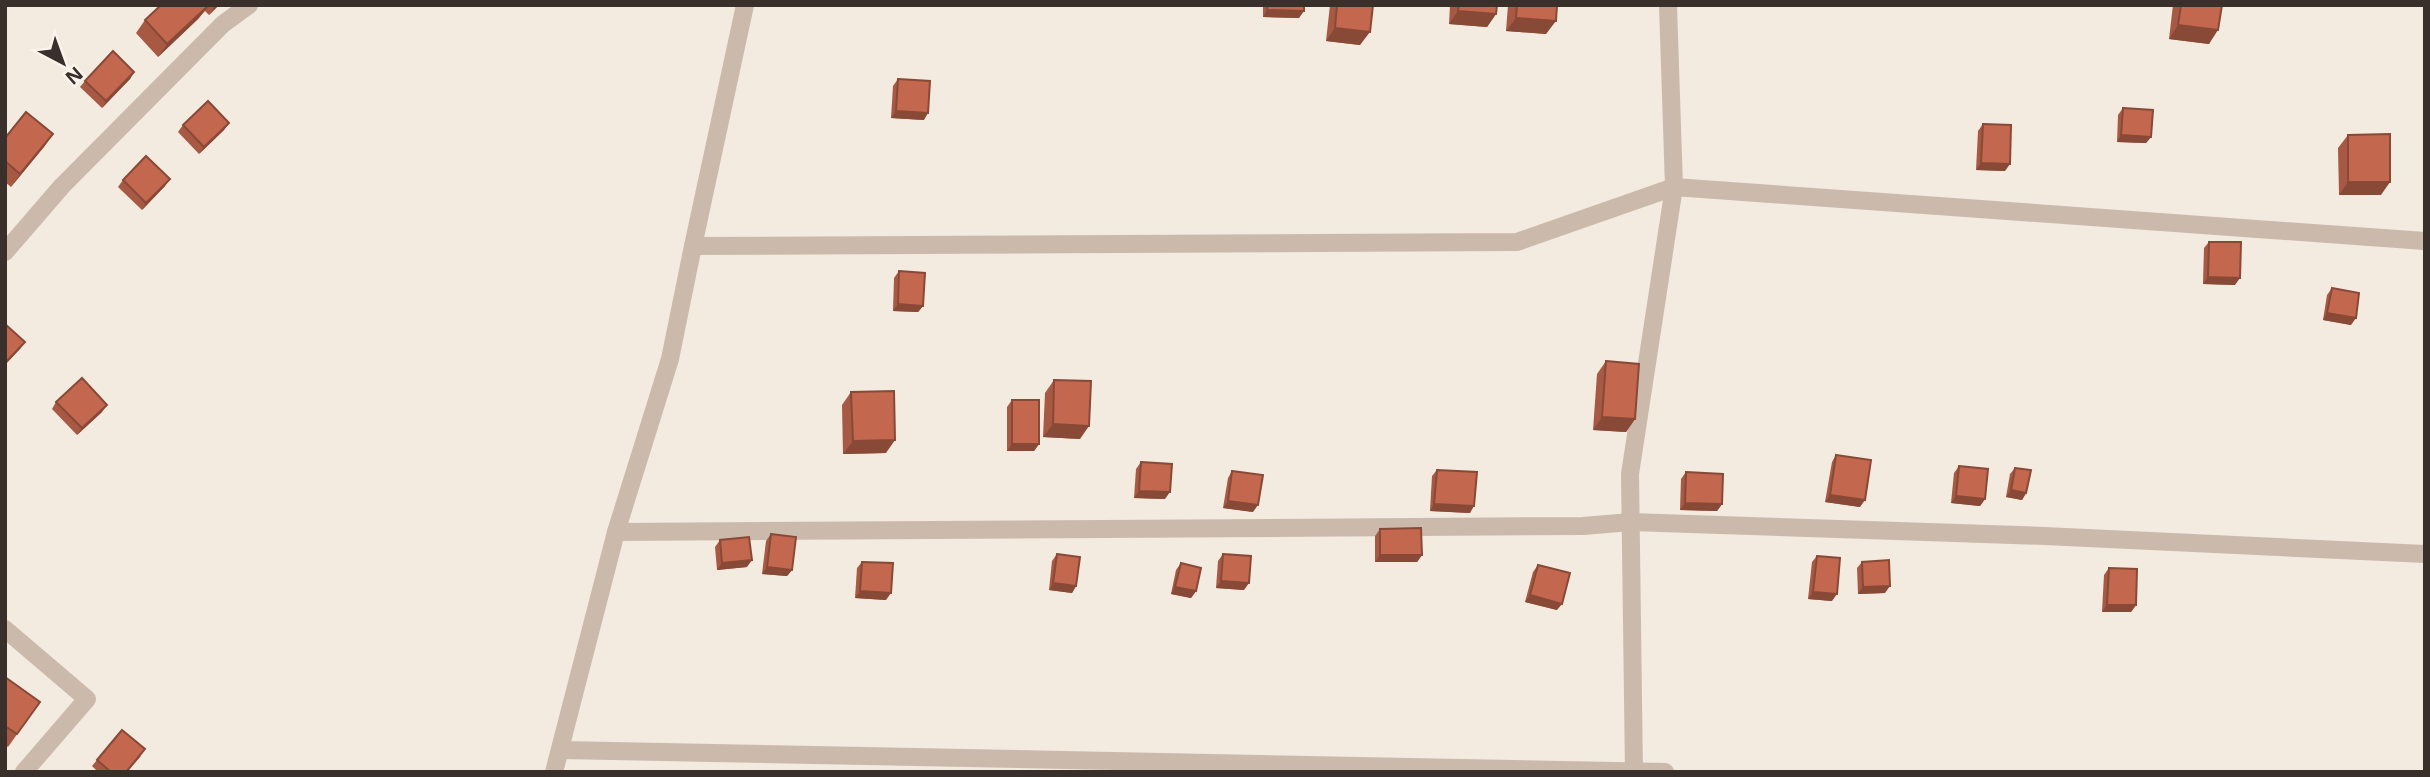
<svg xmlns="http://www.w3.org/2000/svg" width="2430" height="777" font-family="'Open Sans',sans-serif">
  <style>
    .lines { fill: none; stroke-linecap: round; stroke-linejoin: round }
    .minor { stroke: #cbbaac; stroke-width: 18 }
    .wall { fill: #a85943 }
    .shaded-wall { fill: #884937 }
    .building { fill: #c3684e; stroke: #884937; stroke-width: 2 }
  </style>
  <rect width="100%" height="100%" fill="#f3eae0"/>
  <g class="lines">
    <g class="minor">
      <polyline points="693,246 745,5"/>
      <polyline points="5,252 62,186 223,24 249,5"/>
      <polyline points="616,532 670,359 693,246 1517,242 1674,187 2425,241"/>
      <polyline points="5,629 87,699 24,772"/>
      <polyline points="561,750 1665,772"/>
      <polyline points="554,772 616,532 1583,526 1631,522 2045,536 2425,554"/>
      <polyline points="1634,772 1630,474 1674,187 1668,5"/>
    </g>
  </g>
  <g class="wall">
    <polygon points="161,5 219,5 209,15 205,11 198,19 158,57 136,33 145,20"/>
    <polygon points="1263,5 1304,5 1299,18 1263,17"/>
    <polygon points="1330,5 1373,5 1360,45 1326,41"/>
    <polygon points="1450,5 1497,5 1496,14 1487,27 1449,24"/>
    <polygon points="1508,5 1557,5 1546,34 1506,31"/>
    <polygon points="2173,5 2222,5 2209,44 2169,39"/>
    <polygon points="134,72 130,79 102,108 80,87 85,81"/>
    <polygon points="898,79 924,120 891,118 893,86"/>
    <polygon points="2123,108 2151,137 2146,143 2117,142 2118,115"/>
    <polygon points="229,123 224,130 199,154 178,132 183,125"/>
    <polygon points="1983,124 2005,171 1976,170 1978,131"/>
    <polygon points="53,134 11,187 5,182 5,138"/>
    <polygon points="2348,135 2381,195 2339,195 2338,148"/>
    <polygon points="123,180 165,186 142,210 118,187"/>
    <polygon points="2209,242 2235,285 2203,284 2204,248"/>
    <polygon points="899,271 923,306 918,312 893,311 894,278"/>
    <polygon points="2332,288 2351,325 2323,320 2327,295"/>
    <polygon points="1606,361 1635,419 1626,432 1593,430 1597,374"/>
    <polygon points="1054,380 1080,439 1043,437 1045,393"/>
    <polygon points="851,392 886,453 843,454 842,405"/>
    <polygon points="1012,400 1039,444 1034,451 1007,451 1007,407"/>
    <polygon points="56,402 102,412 77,435 52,409"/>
    <polygon points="1836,455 1860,507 1825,502 1832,462"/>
    <polygon points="1141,462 1165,499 1134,498 1136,469"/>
    <polygon points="1959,466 1985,499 1980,506 1951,503 1954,473"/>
    <polygon points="2015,468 2026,493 2022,500 2006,497 2010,474"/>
    <polygon points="1437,470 1470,513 1430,511 1432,476"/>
    <polygon points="1232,471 1253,512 1223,508 1228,478"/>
    <polygon points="1686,472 1722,504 1717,511 1680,510 1681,479"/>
    <polygon points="1380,529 1422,555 1417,562 1375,562 1375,536"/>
    <polygon points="771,534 792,570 787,576 762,574 766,541"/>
    <polygon points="720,540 747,567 717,570 715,547"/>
    <polygon points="1057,554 1076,586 1072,593 1049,590 1052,561"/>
    <polygon points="1223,554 1244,590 1216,588 1218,561"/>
    <polygon points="1817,556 1832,601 1808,599 1812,562"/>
    <polygon points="862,562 886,600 855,598 857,568"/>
    <polygon points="1862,562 1885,593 1858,594 1857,568"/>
    <polygon points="1181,563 1196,591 1191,598 1171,594 1176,570"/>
    <polygon points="1538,565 1557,610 1525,602 1533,572"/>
    <polygon points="2109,568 2136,605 2131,612 2102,612 2104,575"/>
    <polygon points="5,677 40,702 8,747 5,745"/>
    <polygon points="141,756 127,772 98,772 92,766 97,760"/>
  </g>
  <g class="shaded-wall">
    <polygon points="216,5 219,5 209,15"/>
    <polygon points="208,6 198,19 158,57 167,44"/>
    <polygon points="1267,10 1304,11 1299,18 1263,17"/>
    <polygon points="1458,11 1496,14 1487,27 1449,24"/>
    <polygon points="1516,18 1556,21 1546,34 1506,31"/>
    <polygon points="2178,25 2218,30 2209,44 2169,39"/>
    <polygon points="1335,28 1370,32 1360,45 1326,41"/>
    <polygon points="134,72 130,79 102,108 106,101"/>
    <polygon points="896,111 928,113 924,120 891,118"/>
    <polygon points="229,123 224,130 199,154 204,147"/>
    <polygon points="53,134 44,147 11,187 20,174"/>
    <polygon points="2121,135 2151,137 2146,143 2117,142"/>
    <polygon points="1981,163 2010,164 2005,171 1976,170"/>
    <polygon points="170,179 165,186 142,210 146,203"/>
    <polygon points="2348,182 2390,182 2381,195 2339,195"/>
    <polygon points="2208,277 2240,278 2235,285 2203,284"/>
    <polygon points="898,304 923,306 918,312 893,311"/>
    <polygon points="2327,313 2356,318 2351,325 2323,320"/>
    <polygon points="25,342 20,349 5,365 5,363"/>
    <polygon points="107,405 102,412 77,435 82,428"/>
    <polygon points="1602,417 1635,419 1626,432 1593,430"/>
    <polygon points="1053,424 1089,426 1080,439 1043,437"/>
    <polygon points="895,440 886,453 843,454 853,441"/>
    <polygon points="1012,444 1039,444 1034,451 1007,451"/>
    <polygon points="2011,490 2026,493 2022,500 2006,497"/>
    <polygon points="1139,491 1170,492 1165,499 1134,498"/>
    <polygon points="1830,495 1865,500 1860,507 1825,502"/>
    <polygon points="1956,496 1985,499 1980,506 1951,503"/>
    <polygon points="1228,501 1258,505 1253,512 1223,508"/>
    <polygon points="1685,503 1722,504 1717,511 1680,510"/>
    <polygon points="1434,504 1474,506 1470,513 1430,511"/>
    <polygon points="1380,555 1422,555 1417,562 1375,562"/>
    <polygon points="752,560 747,567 717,570 722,563"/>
    <polygon points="767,567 792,570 787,576 762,574"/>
    <polygon points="1221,581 1249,583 1244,590 1216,588"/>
    <polygon points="1053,583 1076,586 1072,593 1049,590"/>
    <polygon points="1890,586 1885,593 1858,594 1863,587"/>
    <polygon points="1175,587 1196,591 1191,598 1171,594"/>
    <polygon points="860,591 891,593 886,600 855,598"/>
    <polygon points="1813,592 1837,594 1832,601 1808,599"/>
    <polygon points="1530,595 1562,604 1557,610 1525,602"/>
    <polygon points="2107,605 2136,605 2131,612 2102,612"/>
  </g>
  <g class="building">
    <polygon points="161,5 207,5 208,6 167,44 145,20"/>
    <polygon points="1268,5 1304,5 1304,11 1267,10"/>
    <polygon points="1337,5 1373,5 1370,32 1335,28"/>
    <polygon points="1459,5 1497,5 1496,14 1458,11"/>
    <polygon points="1517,5 1557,5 1556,21 1516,18"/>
    <polygon points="2181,5 2222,5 2218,30 2178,25"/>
    <polygon points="113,51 134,72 106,101 85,81"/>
    <polygon points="898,79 930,81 928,113 896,111"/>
    <polygon points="208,101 229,123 204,147 183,125"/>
    <polygon points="2123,108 2153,110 2151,137 2121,135"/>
    <polygon points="26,112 53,134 20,174 5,161 5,138"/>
    <polygon points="1983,124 2011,125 2010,164 1981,163"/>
    <polygon points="2390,134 2390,182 2348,182 2348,135"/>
    <polygon points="146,156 170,179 146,203 123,180"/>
    <polygon points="2209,242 2241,242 2240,278 2208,277"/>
    <polygon points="899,271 925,273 923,306 898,304"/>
    <polygon points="2332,288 2359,293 2356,318 2327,313"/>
    <polygon points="5,324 25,342 5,363"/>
    <polygon points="1606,361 1639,364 1635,419 1602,417"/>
    <polygon points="82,378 107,405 82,428 56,402"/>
    <polygon points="1054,380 1091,381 1089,426 1053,424"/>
    <polygon points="894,391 895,440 853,441 851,392"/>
    <rect x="1012" y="400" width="27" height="44"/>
    <polygon points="1836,455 1871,460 1865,500 1830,495"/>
    <polygon points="1141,462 1172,464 1170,492 1139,491"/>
    <polygon points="1959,466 1988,469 1985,499 1956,496"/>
    <polygon points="2015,468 2031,470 2026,493 2011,490"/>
    <polygon points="1437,470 1477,472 1474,506 1434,504"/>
    <polygon points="1232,471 1263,475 1258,505 1228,501"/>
    <polygon points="1686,472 1723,474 1722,504 1685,503"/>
    <polygon points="1421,528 1422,555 1380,555 1380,529"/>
    <polygon points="771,534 796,537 792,570 767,567"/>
    <polygon points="749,537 752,560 722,563 720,540"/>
    <polygon points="1057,554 1080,557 1076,586 1053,583"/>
    <polygon points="1223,554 1251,556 1249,583 1221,581"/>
    <polygon points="1817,556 1840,558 1837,594 1813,592"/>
    <polygon points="1889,560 1890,586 1863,587 1862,562"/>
    <polygon points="862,562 893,563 891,593 860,591"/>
    <polygon points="1181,563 1201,568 1196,591 1175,587"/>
    <polygon points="1538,565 1570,573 1562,604 1530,595"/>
    <polygon points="2109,568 2137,569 2136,605 2107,605"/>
    <polygon points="5,677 40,702 17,734 5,726"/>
    <polygon points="122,730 145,749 126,772 111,772 97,760"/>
  </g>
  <rect width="2430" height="777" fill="none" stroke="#392f2b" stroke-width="14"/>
  <g transform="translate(63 63) rotate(139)" stroke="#faf4ed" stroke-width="5" paint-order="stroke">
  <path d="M0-5L12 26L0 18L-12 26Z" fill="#392f2b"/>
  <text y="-10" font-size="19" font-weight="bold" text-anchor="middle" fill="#392f2b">N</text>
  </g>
</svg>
